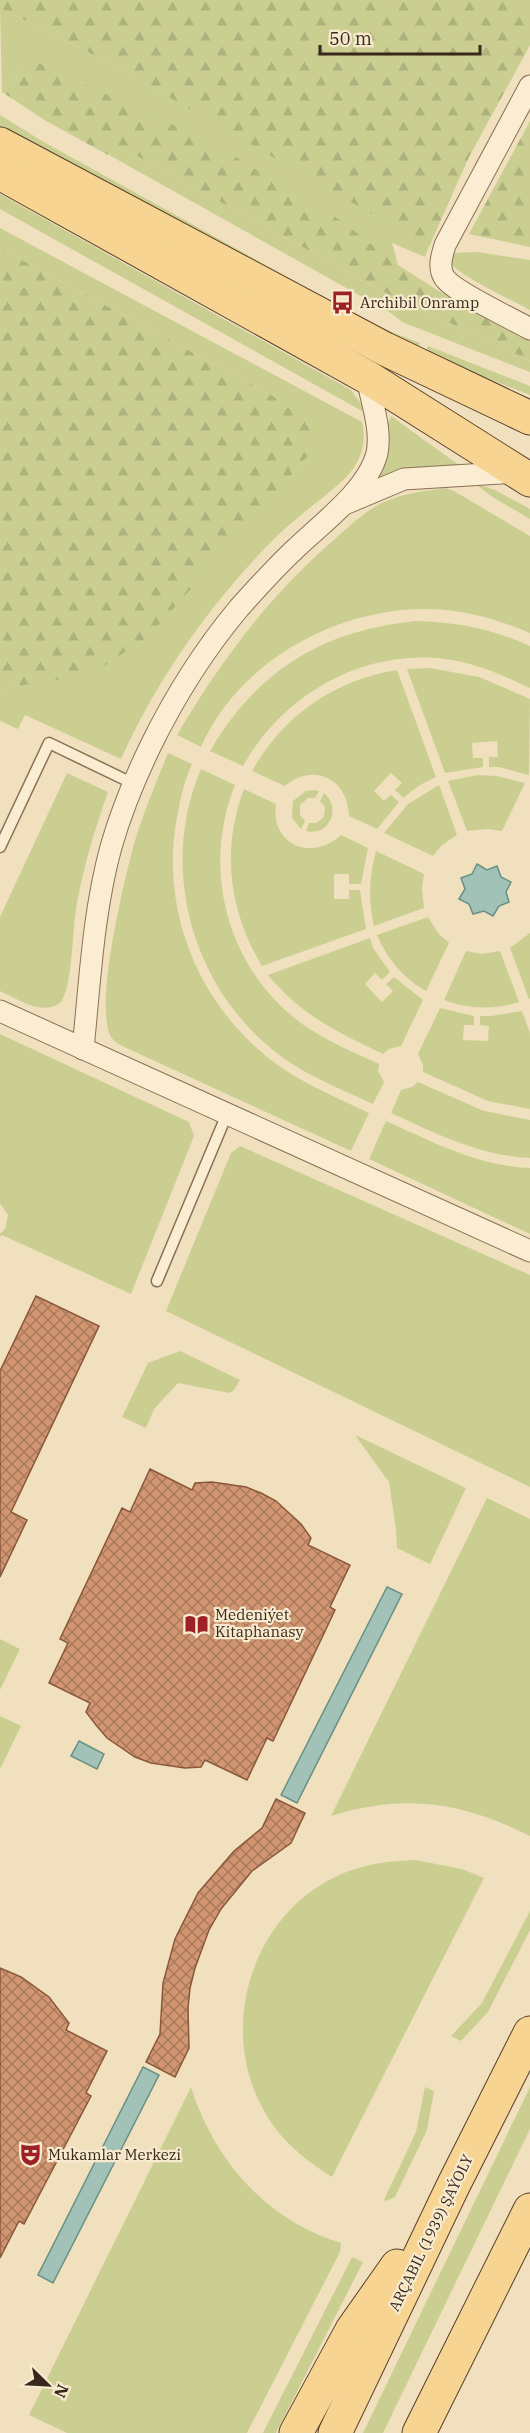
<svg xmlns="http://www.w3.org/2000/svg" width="530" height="2433" font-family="'IBM Plex Serif',serif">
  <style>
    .grass { fill: #cacf91 }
    .forest { fill: url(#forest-firs) }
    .water { fill: #a2c2b7; stroke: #689085; stroke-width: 1.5 }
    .building { fill: url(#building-cross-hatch); stroke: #8a573a; stroke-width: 1.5 }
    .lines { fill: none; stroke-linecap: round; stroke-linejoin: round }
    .service-casing { stroke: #8a7056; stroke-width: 13 }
    .minor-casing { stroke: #8a7056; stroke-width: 23 }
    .primary-casing { stroke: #573e2a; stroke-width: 35 }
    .service { stroke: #fbedd1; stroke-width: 10 }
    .minor { stroke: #fbedd1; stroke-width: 21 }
    .primary { stroke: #f7d492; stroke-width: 33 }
    .labels { text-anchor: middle; stroke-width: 4.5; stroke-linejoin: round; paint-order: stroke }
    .poi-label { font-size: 15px; fill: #38281b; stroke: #f7eace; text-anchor: start }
    .street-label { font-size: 15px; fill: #38281b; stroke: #f7eace }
  </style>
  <defs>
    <pattern id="forest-firs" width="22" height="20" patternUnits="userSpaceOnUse" patternTransform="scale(1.5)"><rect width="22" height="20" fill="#cacf91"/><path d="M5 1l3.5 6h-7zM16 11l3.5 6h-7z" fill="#aeb27c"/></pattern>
    <pattern id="building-cross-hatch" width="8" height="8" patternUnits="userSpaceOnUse" patternTransform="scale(1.5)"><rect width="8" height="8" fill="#d19671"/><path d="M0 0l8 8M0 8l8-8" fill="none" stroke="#ab7a5c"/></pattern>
  </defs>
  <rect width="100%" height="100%" fill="#f0e0be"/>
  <g class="grass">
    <polygon points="0,8 104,60 429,246 425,257 392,243 398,265 370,244 22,64 2,92"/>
    <polygon points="0,115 42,141 376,326 420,343 417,351 37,149 0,127"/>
    <polygon points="114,148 126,150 388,294 530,361 530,372 402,322 391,313 109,155"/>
    <polygon points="0,194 351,390 364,408 362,411 0,209"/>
    <path d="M0,228L362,422C368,446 358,468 340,483C319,501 297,517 277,536C212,601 159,676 121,759L25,715L18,729L0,721V689L33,683L254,516L308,456L273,396L0,248Z"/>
    <path d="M477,252L530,260V310C512,300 458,276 449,261L452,253Z"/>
    <polygon points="428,346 530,386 530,395 425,354"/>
    <polygon points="391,416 463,468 364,488"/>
    <polygon points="474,483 495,490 530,509 530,519 494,498"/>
    <path d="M445,488L454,491L530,536V633C503,622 476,613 446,610C349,601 241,656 201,747L177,735C218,665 266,600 328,545C343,532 360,515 378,505C398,494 423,491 445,488Z"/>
    <path d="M416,621C456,622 493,629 530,646V688C506,677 483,666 457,661C371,644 285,691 243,766L210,751C257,670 324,630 416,621Z"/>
    <polygon points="430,668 479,677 530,699 529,775 499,767 489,767 489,757 498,757 497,741 472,743 473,758 483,758 483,767 445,773 407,669"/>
    <path d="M397,670L436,777L420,785L403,798L395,790L402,783L391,773L374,791L384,801L391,795L399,802L377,829L349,816C348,779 314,762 285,786L252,771C283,716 334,680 397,670Z"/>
    <path d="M168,753L192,764C185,779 181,796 178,812C159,903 194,997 266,1056C296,1081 334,1096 369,1113L351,1151L120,1045C116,1042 112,1040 110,1035C95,1002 124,881 134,844C143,813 156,783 168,753Z"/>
    <path d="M201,769L235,785C203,865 224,958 291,1015C316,1037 349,1050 379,1064L378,1071L384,1082L373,1104C339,1088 302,1074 273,1050C191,984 159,866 201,769Z"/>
    <path d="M67,773L108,792C95,829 84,865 77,903C72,928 73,985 61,1002C42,1017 18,999 0,991V917Z"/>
    <polygon points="478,775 497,776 525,783 502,831 487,829 467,831 448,781"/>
    <polygon points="439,785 457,835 442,845 433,856 384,833 408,804"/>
    <path d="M244,789L276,804C270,845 312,862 341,835L368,848L361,884H349V874H334V899H349V890H360L366,929L262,966C229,911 221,850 244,789Z"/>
    <polygon points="314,790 319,791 315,798 308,798 300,805 300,815 305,821 301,829 292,818 293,801 306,791"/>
    <path d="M324,793C342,808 329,837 306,831L309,823H316L324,817L325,807L320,801Z"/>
    <path d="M376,851L424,874L422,888L424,908L374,926C368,900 369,877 376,851Z"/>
    <path d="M428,917L438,933L449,943L426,991C404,979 387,959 377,935Z"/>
    <polygon points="530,933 530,998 529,999 510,948"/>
    <path d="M370,938L373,948L390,972L382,980L375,973L365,984L382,1002L393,991L386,984L394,977L423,1000L401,1046L389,1049L383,1054C337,1032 301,1015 268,975Z"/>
    <path d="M466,951L481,954L500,951L519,1002C494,1010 467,1009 444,1000Z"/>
    <polygon points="440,1008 474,1016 474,1025 464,1025 463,1040 488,1041 489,1026 480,1025 480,1016 491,1016 522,1011 530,1033 530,1109 488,1101 423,1072 423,1065 418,1054"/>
    <polygon points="0,1034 189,1122 194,1136 131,1294 2,1235 0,1237 0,1234 5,1229 8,1215 0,1203"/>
    <path d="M418,1082L484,1111L530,1120V1158C480,1156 435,1133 391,1113L401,1090L412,1087Z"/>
    <path d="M386,1121C433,1142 478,1166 530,1168V1234L369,1159Z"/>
    <polygon points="240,1146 530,1275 530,1487 166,1311 231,1153"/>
    <polygon points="180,1351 240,1380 234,1390 229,1393 178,1383 154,1409 146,1428 122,1417 148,1363"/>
    <polygon points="355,1435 466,1488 430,1564 397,1548 396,1530 389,1482"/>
    <path d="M487,1498L530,1519V1836C462,1802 405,1793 331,1816Z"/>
    <polygon points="0,1639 20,1649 0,1690"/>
    <polygon points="0,1716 21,1726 0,1769"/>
    <path d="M415,1860L462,1869L484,1878L332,2177C305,2160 280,2140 264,2111C211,2017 262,1888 370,1865C385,1861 400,1861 415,1860Z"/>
    <polygon points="530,1911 530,1930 488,2012 461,2041 451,2036 482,2003"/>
    <path d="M191,2087C214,2160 266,2220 341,2243L340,2252L247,2433H67L29,2415Z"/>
    <polygon points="425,2087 434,2091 427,2130 395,2197 386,2201 384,2200 416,2132"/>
    <polygon points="530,2087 530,2129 383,2433 363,2433"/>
    <polygon points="352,2257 363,2262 276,2433 263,2433"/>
  </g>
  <g class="forest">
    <polygon points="0,0 530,0 530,45 469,157 429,247 104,60 0,8"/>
    <polygon points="22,64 41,64 212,143 340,220 398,265 437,290 530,340 530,361 388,294 126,150 114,149 108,155 46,121 2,92"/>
    <polygon points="530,121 530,247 469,234"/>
    <polygon points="0,248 273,396 311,423 308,456 149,636 92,674 0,689"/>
  </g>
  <g class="water">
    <polygon points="477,864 487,870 497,866 501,877 511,882 506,892 509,902 499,906 493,916 484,911 473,914 469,904 459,899 465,889 461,878 472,874"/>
    <polygon points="387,1587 402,1594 297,1803 281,1795"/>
    <polygon points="79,1741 104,1754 97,1769 71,1756"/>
    <polygon points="143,2067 159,2075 53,2283 38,2275"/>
  </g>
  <g class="building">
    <polygon points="36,1296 99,1326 11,1512 27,1520 0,1577 0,1371"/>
    <polygon points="150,1469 192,1490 195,1483 212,1482 246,1487 261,1493 276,1501 301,1524 311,1538 308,1545 350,1565 330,1607 335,1610 273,1741 267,1738 247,1780 205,1760 201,1767 185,1768 151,1763 135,1757 107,1738 96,1725 86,1712 90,1703 49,1683 68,1643 60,1639 122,1508 130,1512"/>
    <polygon points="276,1799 305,1813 291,1843 252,1871 221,1909 209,1930 195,1968 190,1988 188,2008 189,2048 175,2077 146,2062 160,2034 163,1983 175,1939 198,1893 234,1851 262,1828"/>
    <polygon points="0,1968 21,1977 49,1997 69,2023 66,2030 107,2051 86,2093 91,2096 24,2224 19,2221 0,2258"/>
  </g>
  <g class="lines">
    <defs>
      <g id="service">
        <polyline points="0,847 49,743 134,784"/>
        <polyline points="157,1281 227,1114"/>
      </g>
      <g id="minor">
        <path d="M530,86L445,245C442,255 438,267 444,277C452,291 513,319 530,329"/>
        <polyline points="347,503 404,479 517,472"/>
        <polyline points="0,1011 530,1251"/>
        <path d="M83,1049C90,981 93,913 111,847C121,812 135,778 151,745C175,696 204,650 239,608C256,589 273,570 292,552C318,526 368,491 377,453C382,429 371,401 367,377"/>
      </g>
      <g id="primary">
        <polyline points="0,144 385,349 530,418"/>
        <polyline points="0,173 367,377 530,480"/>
        <polyline points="296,2433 352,2330 397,2266"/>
        <polyline points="335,2433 453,2186 530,2033"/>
        <polyline points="419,2433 530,2210"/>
      </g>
    </defs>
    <use href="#service" class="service-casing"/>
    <use href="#minor" class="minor-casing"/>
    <use href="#primary" class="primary-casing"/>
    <use href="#service" class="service"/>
    <use href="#minor" class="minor"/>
    <use href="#primary" class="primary"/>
  </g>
  <defs>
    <symbol id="bus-bare" viewBox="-9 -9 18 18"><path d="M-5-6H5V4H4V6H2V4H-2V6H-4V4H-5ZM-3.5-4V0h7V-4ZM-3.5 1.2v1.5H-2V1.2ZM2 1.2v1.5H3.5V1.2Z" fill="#9c2227" stroke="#f7eace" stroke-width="2.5" paint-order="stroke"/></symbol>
    <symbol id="library-bare" viewBox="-9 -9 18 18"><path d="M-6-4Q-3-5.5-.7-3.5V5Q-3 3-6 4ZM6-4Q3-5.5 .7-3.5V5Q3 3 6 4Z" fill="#9c2227" stroke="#f7eace" stroke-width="2.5" paint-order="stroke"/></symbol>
    <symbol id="theatre-bare" viewBox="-9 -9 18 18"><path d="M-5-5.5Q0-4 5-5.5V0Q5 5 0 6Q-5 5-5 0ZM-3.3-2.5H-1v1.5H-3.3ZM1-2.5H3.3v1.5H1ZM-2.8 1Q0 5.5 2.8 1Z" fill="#9c2227" stroke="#f7eace" stroke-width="2.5" paint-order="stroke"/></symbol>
  </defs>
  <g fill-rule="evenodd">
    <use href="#bus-bare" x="326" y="286" width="33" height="33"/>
    <use href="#library-bare" x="180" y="1608" width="33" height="33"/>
    <use href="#theatre-bare" x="14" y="2138" width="33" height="33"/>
  </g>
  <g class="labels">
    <g class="poi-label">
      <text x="360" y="308">Archibil Onramp</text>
      <text x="215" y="1620">Medeniýet<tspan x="215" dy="17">Kitaphanasy</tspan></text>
      <text x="48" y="2160">Mukamlar Merkezi</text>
    </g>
    <g class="street-label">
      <text transform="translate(431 2233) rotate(-64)" y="5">ARÇABIL (1939) ŞAÝOLY</text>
    </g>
  </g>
  <g transform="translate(48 2385) rotate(114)" stroke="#f7eace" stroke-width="4.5" paint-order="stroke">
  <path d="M0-4.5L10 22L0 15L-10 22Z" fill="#38281b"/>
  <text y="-9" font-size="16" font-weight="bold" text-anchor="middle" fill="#38281b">N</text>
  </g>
  <path d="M320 45v9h160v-9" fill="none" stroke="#38281b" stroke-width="3"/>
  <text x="329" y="45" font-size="18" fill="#38281b" stroke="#f7eace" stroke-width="4.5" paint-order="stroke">50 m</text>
</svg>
